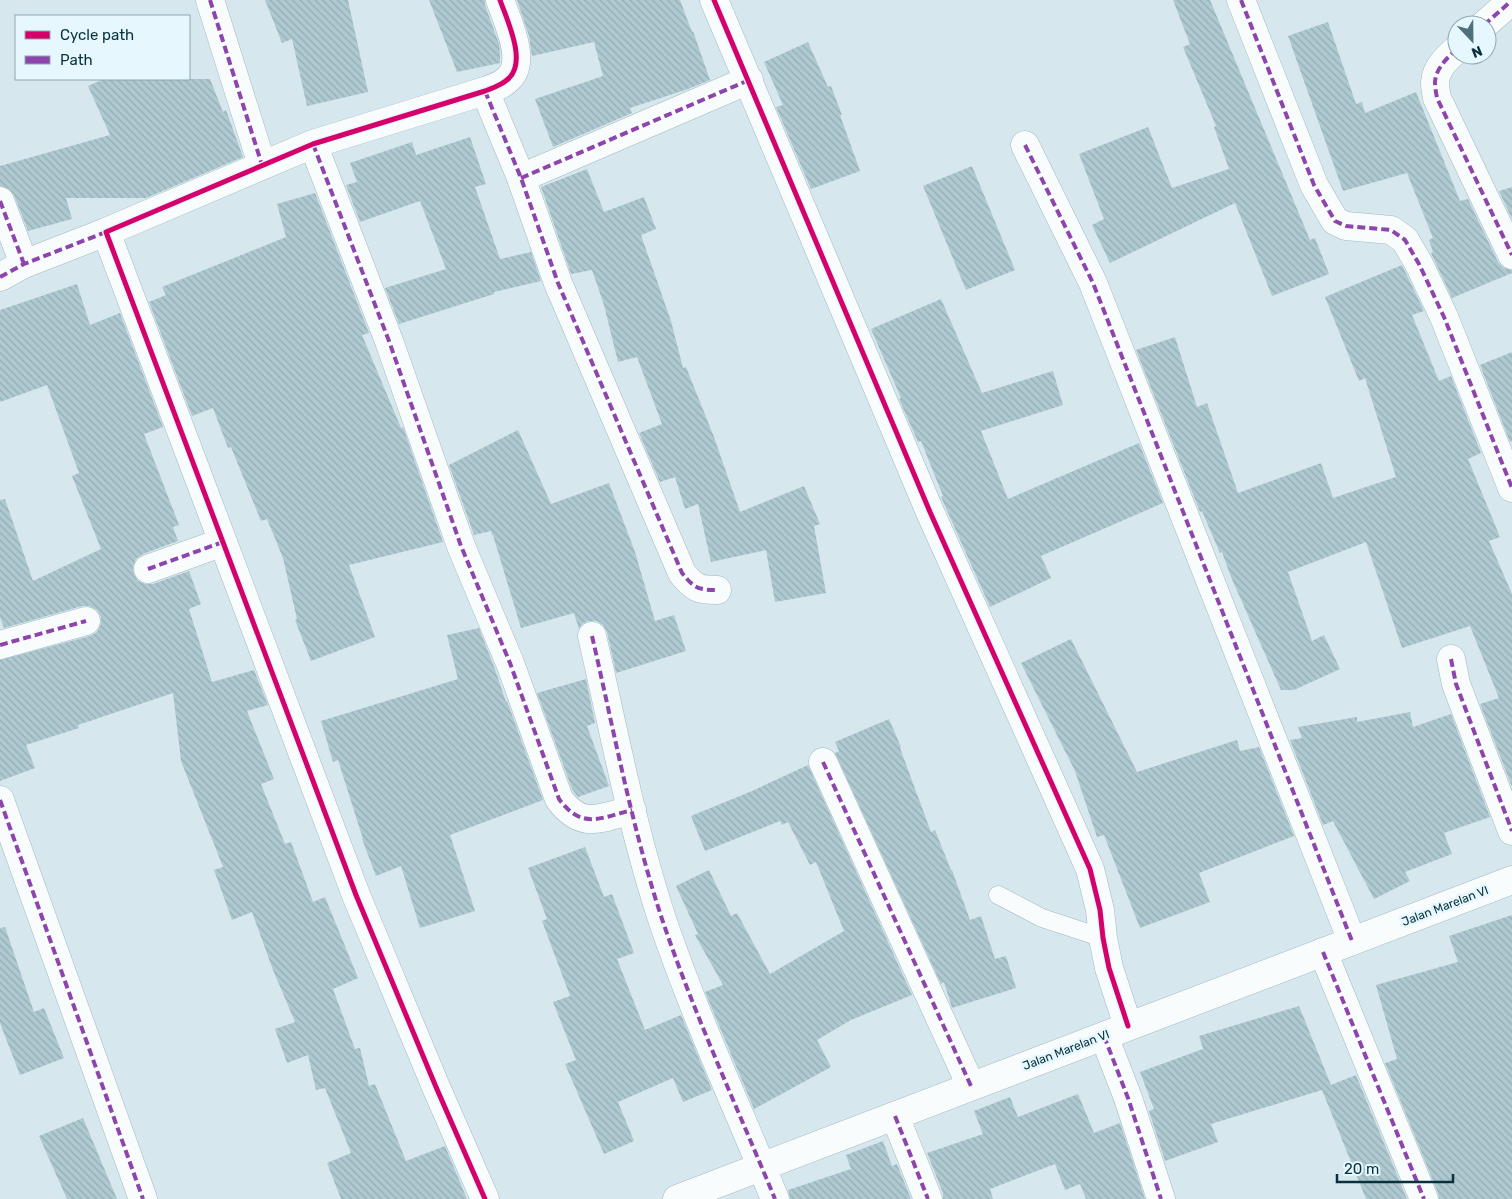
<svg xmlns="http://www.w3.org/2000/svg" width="1512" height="1199" font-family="Rubik,sans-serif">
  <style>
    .building { fill: url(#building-back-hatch) }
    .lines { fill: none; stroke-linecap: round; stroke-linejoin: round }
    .service-casing { stroke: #9fb9c1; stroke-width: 19 }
    .minor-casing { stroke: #9fb9c1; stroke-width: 29 }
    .service { stroke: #f9fcfc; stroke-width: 18 }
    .minor { stroke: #f9fcfc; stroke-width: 28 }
    .quiet { stroke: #8e44ad; stroke-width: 4; stroke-dasharray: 8 4; stroke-linecap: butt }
    .cycleway-casing { stroke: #e6f7fd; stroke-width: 8 }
    .cycleway { stroke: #d6006c; stroke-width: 5 }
    .labels { text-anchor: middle; stroke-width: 5; stroke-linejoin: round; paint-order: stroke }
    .street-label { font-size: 12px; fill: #08313d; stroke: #e6f7fd }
  </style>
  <defs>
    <pattern id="building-back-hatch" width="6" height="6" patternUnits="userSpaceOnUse" patternTransform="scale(1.25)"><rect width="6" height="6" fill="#afc9d1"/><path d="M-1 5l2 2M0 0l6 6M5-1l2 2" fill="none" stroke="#95adb4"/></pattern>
  </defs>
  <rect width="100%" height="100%" fill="#d6e8ee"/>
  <g class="building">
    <polygon points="265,0 348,0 368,92 307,106 292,39 282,43"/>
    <polygon points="429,0 485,0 485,5 499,44 500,53 500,63 457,72"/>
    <polygon points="517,0 680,0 692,32 693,31 710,80 688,89 630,108 632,113 553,147 535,99 603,76 594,42 532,56 529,36"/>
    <polygon points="1173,0 1210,0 1310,240 1315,238 1329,274 1272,296 1235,203 1110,263 1092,225 1104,219 1079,154 1148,127 1172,188 1229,169 1214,127 1216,126 1183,47 1190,44"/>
    <polygon points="1328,22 1356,104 1362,102 1365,113 1416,92 1460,201 1468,199 1498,262 1504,268 1512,270 1512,273 1452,298 1431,253 1433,252 1429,240 1433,238 1407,173 1343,191 1288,36"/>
    <polygon points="808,42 828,87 831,86 842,115 840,115 860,171 811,189 776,107 783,105 764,62"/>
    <polygon points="104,79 210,79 223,112 226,110 243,157 146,198 66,198 72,219 28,231 14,195 9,189 0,186 0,166 110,135 88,86"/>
    <polygon points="470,137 486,184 475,187 500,259 531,252 541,281 494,292 494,294 399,324 385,288 446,269 420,201 360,222 346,185 357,182 350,163 412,142 416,155"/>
    <polygon points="972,166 1015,270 966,290 923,186"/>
    <polygon points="587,169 604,212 644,197 656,229 641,235 671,321 683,368 686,367 714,437 740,512 804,486 820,524 814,526 826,593 775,602 766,550 711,562 698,504 685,509 675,477 660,482 639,433 662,424 637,357 618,362 604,305 592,270 571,274 541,187"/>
    <polygon points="1512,187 1512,219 1499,191"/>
    <polygon points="315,193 369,333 362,335 401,428 403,427 443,542 349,565 375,637 311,661 295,620 297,619 283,558 267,519 261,521 231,447 228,448 213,408 192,416 149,302 166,295 162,287 286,237 277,204"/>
    <polygon points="1402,265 1424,311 1412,315 1439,381 1451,376 1481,453 1468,459 1500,537 1489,541 1512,594 1512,787 1480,704 1499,698 1470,626 1402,648 1366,542 1288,572 1312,641 1324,635 1340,669 1294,690 1281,690 1231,577 1222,552 1220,553 1202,511 1200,512 1136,350 1175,337 1197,407 1207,403 1238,493 1321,463 1333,498 1396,477 1365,378 1359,381 1325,297"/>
    <polygon points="77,284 90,325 120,313 163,427 144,434 179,525 173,527 178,541 143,554 136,559 133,567 134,575 138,581 146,584 153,584 189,571 201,604 189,609 212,682 254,670 268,705 247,711 274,779 261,784 285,844 291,842 313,902 325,897 358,978 333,989 355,1049 360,1048 369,1086 375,1084 406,1161 445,1146 467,1199 341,1199 327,1163 351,1153 325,1088 316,1090 308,1055 287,1063 275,1029 295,1022 273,970 252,912 232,920 214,870 223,867 181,761 173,693 78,725 79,728 26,745 35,768 0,781 0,660 90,636 97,632 101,624 101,617 97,610 89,606 82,606 4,628 0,617 0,500 5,499 33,581 101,549 72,476 79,473 47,385 0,402 0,310"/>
    <polygon points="941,299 982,393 1053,371 1063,405 981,431 1008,499 1139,443 1163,503 1041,556 1051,578 990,607 941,497 943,496 921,441 918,442 899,399 901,398 871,329"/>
    <polygon points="1512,352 1512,441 1510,442 1480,365"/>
    <polygon points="518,430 551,504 609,483 635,552 655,621 674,615 686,651 616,673 607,632 603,625 597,621 588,621 582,624 579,629 574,613 521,628 493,535 492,535 491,531 474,535 449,465"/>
    <polygon points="479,628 495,669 506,702 507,701 543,800 450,835 475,911 420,928 401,866 376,876 362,839 363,839 338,760 333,762 321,721 458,679 447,635"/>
    <polygon points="1071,639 1137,772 1237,740 1240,751 1259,747 1294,836 1199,873 1210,902 1140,928 1104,835 1097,837 1075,771 1021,663"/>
    <polygon points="586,679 595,723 587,726 609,786 578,797 572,789 537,693"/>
    <polygon points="1410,712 1413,727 1451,714 1490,817 1444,833 1452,854 1405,872 1410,881 1374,899 1333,821 1323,825 1290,740 1302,738 1298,727 1357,717 1357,722"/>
    <polygon points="889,719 901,747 900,748 931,832 935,830 951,870 952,870 970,920 981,916 995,959 1006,956 1016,988 952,1008 944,982 941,984 835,753 839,751 835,742"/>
    <polygon points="808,765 912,995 851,1020 817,1040 831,1067 754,1109 705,992 723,985 695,935 698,934 676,886 709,870 731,916 737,913 770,974 844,931 816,862 810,865 788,822 782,825 780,821 705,851 691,816 752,791"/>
    <polygon points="585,847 604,897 612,894 634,953 617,959 645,1030 681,1015 712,1090 683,1102 673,1078 618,1102 634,1141 604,1154 565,1064 576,1060 553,1002 570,996 542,921 547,919 528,868"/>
    <polygon points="1512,915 1512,1199 1439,1199 1438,1193 1385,1063 1397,1059 1376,985 1458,962 1449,936"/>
    <polygon points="5,927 34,1012 44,1008 64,1058 20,1075 0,1023 0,928"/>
    <polygon points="1299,1006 1331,1085 1356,1075 1407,1199 1366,1199 1322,1090 1211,1124 1218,1142 1165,1161 1149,1111 1154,1109 1140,1072 1203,1049 1199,1036"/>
    <polygon points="1078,1094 1094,1133 1120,1123 1145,1199 1086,1199 1080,1184 1065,1190 1055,1164 990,1189 993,1199 943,1199 943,1193 927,1153 983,1134 974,1111 1010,1097 1018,1117"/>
    <polygon points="83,1118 117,1199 67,1199 39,1136"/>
    <polygon points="883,1141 892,1166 897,1164 911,1199 790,1199 788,1190 851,1169 846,1155"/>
  </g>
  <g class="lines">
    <defs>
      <polyline id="service" points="998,895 1042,918 1103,938"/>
      <g id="minor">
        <polyline points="210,0 262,165"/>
        <polyline points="714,0 930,512 1090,869 1100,910 1103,938 1109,968 1128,1026"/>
        <polyline points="1241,0 1314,185 1335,221 1346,226 1391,230 1405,240 1419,264 1444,317 1512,488"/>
        <polyline points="1484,25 1509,3"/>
        <path d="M1457,49C1447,58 1436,68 1435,82C1435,87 1436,93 1437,98L1512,255"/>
        <path d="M485,91L521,178L558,283L682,573C694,588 698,590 717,590"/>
        <path d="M313,144L389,341L461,546L510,663L559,799C582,830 600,818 632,810"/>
        <polyline points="1025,145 1093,283 1352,941"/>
        <polyline points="521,178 749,80"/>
        <polyline points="0,201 24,264"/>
        <polyline points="0,277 24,264 106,232"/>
        <polyline points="148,569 223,542"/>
        <path d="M592,636C614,731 632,829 663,922C695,1016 737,1107 775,1199"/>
        <polyline points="0,645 86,621"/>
        <polyline points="1451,659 1456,684 1512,831"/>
        <polyline points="823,762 971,1086"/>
        <polyline points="0,800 143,1199"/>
        <polyline points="1323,952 1424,1199"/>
        <polyline points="1104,1036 1128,1098 1161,1199"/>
        <polyline points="895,1116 928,1199"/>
        <path d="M485,1199L436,1087L356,895L106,232L313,144L485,91C493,88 503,85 509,78C527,61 507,20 500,0"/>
        <polyline points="677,1199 1512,880"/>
      </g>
    </defs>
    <use href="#service" class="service-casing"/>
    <use href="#minor" class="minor-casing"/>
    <use href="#service" class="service"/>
    <use href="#minor" class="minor"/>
    <g class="quiet">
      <polyline points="210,0 262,165"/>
      <polyline points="1241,0 1314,185 1335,221 1346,226 1391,230 1405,240 1419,264 1444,317 1512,488"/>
      <polyline points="1484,25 1509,3"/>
      <path d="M1457,49C1447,58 1436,68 1435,82C1435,87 1436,93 1437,98L1512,255"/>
      <path d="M485,91L521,178L558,283L682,573C694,588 698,590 717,590"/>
      <path d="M313,144L389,341L461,546L510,663L559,799C582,830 600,818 632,810"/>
      <polyline points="1025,145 1093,283 1352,941"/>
      <polyline points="521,178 749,80"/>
      <polyline points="0,201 24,264"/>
      <polyline points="0,277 24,264 106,232"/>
      <polyline points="148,569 223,542"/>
      <path d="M592,636C614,731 632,829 663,922C695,1016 737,1107 775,1199"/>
      <polyline points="0,645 86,621"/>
      <polyline points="1451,659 1456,684 1512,831"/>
      <polyline points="823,762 971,1086"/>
      <polyline points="0,800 143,1199"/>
      <polyline points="1323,952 1424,1199"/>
      <polyline points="1104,1036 1128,1098 1161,1199"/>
      <polyline points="895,1116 928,1199"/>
    </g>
    <defs>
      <g id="cycleway">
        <polyline points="714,0 930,512 1090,869 1100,910 1103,938 1109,968 1128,1026"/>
        <path d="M485,1199L436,1087L356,895L106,232L313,144L485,91C493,88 503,85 509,78C527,61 507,20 500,0"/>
      </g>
    </defs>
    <use href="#cycleway" class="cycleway-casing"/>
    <use href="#cycleway" class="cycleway"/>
  </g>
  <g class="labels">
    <g class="street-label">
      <text transform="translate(1445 906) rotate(-21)" y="4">Jalan Marelan VI</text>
      <text transform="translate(1066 1050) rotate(-21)" y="4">Jalan Marelan VI</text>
    </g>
  </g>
  <rect x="15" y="15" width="175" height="65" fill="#e6f7fd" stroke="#8da8b0"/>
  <rect x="25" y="31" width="25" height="8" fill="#d6006c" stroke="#8da8b0"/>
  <text x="60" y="40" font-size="15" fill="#08313d">Cycle path</text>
  <rect x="25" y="56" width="25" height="8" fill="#8e44ad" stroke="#8da8b0"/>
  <text x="60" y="65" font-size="15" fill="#08313d">Path</text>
  <g transform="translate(1472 40) rotate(158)"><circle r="24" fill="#e6f7fd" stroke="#8da8b0"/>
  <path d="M0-4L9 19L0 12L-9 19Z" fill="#50717b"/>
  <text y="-8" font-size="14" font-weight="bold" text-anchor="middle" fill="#08313d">N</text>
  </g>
  <path d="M1337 1174v8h116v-8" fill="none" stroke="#08313d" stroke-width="2.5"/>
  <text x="1344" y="1174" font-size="15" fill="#08313d" stroke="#e6f7fd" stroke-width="4" paint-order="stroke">20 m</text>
</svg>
